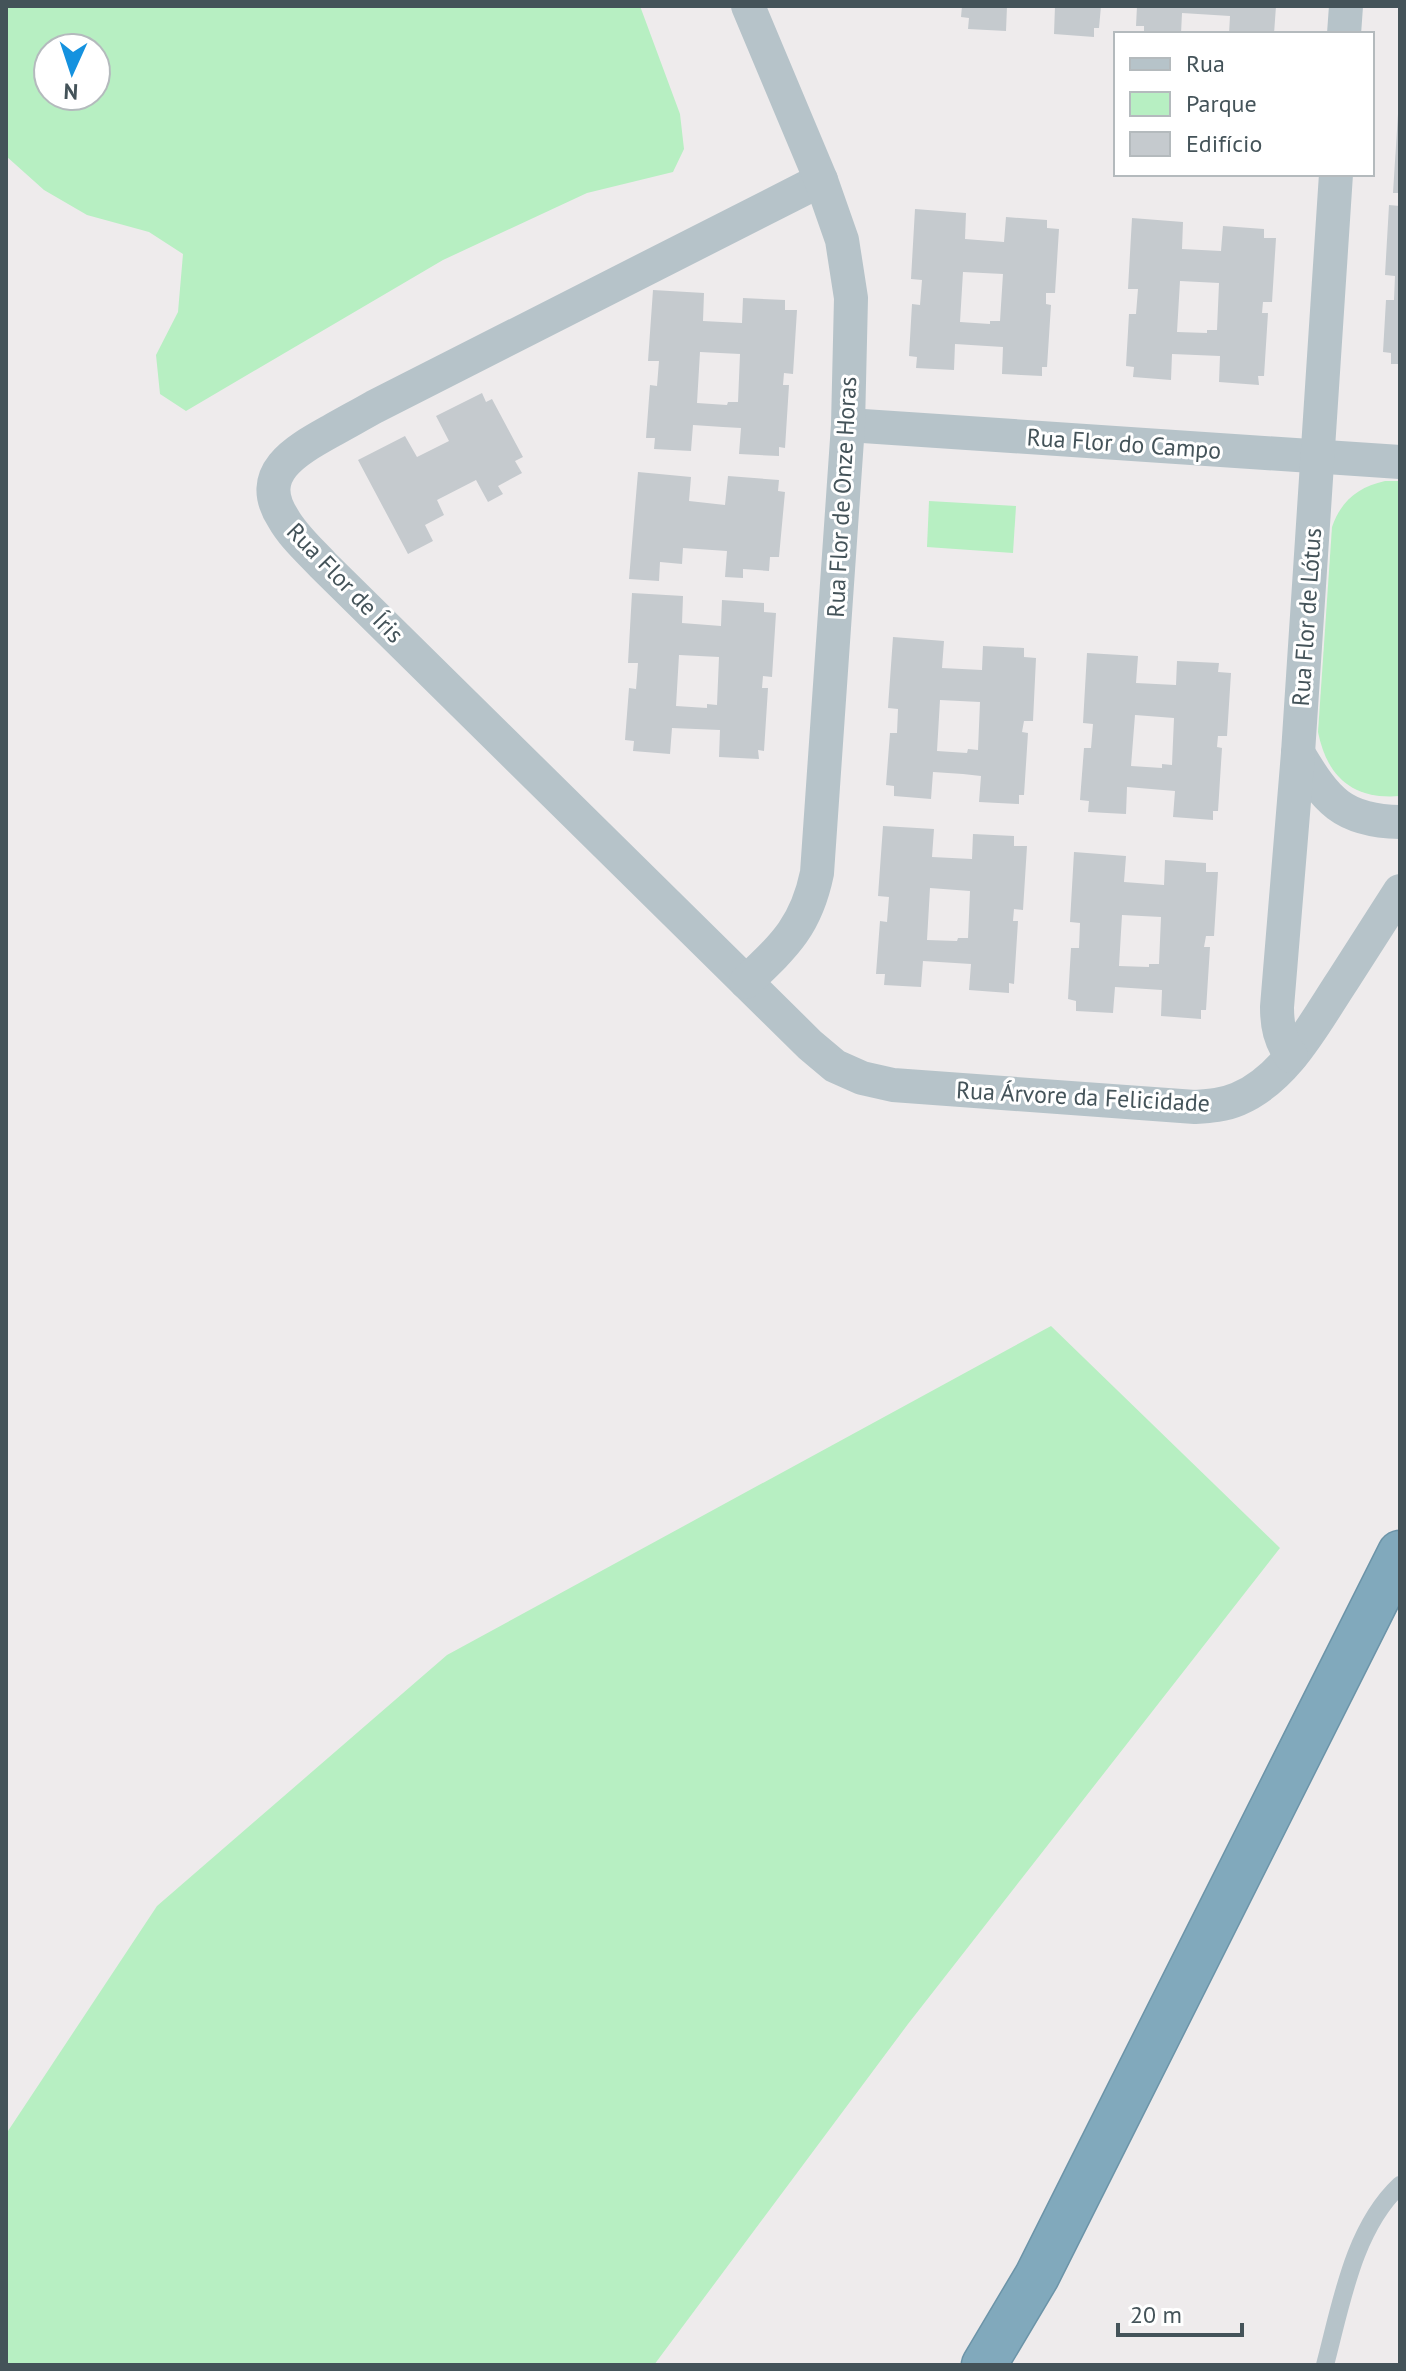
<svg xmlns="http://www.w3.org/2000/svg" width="1406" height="2371" font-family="'PT Sans',sans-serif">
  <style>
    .green { fill: #b7efc2; fill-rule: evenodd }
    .building { fill: #c5cace; fill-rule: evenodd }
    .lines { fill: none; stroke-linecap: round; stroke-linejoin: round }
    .motorway-casing { stroke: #6c94a8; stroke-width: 47 }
    .service { stroke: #b6c3c9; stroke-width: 18 }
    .minor { stroke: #b6c3c9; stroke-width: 34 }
    .motorway { stroke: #81a9bc; stroke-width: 44 }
    .labels { text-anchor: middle; stroke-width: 6; stroke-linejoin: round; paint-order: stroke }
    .street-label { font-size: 24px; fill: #445359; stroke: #fff }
  </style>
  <rect width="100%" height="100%" fill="#eeebec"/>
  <g class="green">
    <path d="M6,6H640L680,114L684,149L673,172L587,193L443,260L186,411L160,394L156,355L178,312L183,254L149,232L87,215L44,190L6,156ZM48,48H96V96H48Z"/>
    <path d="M1385,481H1400V796C1353,800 1327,777 1318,732L1332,527C1341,501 1358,487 1385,481Z"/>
    <polygon points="929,501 1016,506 1013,553 927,547"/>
    <polygon points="1051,1326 1280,1548 908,2024 654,2365 6,2365 6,2134 157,1906 447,1655"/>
  </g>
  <g class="building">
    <polygon points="962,6 1007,6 1006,31 968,29 969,18 961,17"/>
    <polygon points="1055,6 1101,6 1099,28 1094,28 1094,37 1054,34"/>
    <polygon points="1137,6 1276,6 1274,34 1229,34 1230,16 1182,13 1181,34 1144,34 1144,26 1136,26"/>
    <polygon points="1398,114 1400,114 1400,193 1393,193"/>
    <polygon points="1389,205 1400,206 1400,364 1391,364 1391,353 1383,352 1386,300 1394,300 1395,276 1385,275"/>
    <path d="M915,209L966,213L965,239L1004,242L1006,217L1047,220V228L1059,229L1055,293H1046V304L1051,305L1047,367H1042V376L1002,374L1003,347L955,344L954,370L916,368L917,357L909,356L912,304L920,305L922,280L911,279ZM963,272L1003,274L1000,321H990V324L960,322Z"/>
    <path d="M1132,218L1183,222L1182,249L1221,251L1223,226L1264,229V238H1276L1272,302H1263L1262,313H1268L1264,376H1258L1259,385L1219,382L1220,356L1172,354L1171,380L1133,377L1134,367L1126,366L1129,314H1136L1138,289H1128ZM1180,281L1219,283L1217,330H1207V333L1177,332Z"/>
    <path d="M653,290L704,293L703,321L742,323L743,298L785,300V310H797L793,374L784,373L783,385H789L785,448L779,447V456L739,454L741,428L723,427L693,425L691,451L654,449L655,438H646L650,385L657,386L659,361H648ZM700,352L740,354L738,402H728L727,405L697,403Z"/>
    <polygon points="482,393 486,402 492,399 523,457 515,461 522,473 498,486 503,494 488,502 476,480 437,500 444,515 425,525 433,541 408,554 358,460 405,436 417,457 449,441 436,416"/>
    <polygon points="638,472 691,477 689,501 725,505 728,476 779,480 778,491 785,492 779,557 770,557 769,571 743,569 743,578 725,577 727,551 683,548 682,564 660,562 659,581 629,579"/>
    <path d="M632,593L683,596L682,623L721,626L722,600L764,603V612L776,613L772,677L763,676L762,688H768L764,751L758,750L759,759L719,757L720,730L672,728L670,754L633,751L634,741L625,740L629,688L636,689L638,663H628ZM679,655L719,657L717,705L707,704V708L676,706Z"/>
    <path d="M893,637L944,641L942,668L982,670L983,646L1024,648V657L1036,658L1033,721H1024L1022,732L1028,733L1024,795H1019V804L979,802L981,776L963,774L933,772L931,799L894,796V786L886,785L890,733H897L898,709L888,708ZM940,700L980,702L978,750L968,749L967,753L937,751Z"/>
    <path d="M1087,653L1138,656L1136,683L1176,685L1177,661L1219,663L1218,672L1231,673L1227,736H1218L1217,747L1222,748L1218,811H1213V820L1173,817L1175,791L1127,787L1126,814L1088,812L1089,801L1080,800L1084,748H1091L1093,724L1083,723ZM1135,715L1174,718L1172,765L1162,764V768L1131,766Z"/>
    <path d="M883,826L934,829L932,857L972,859L973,834L1014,836V846H1027L1023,910L1014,909L1013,921H1018L1014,984L1009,983V993L969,990L971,964L923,961L921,987L884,985L885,974H876L880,921L887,922L889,897L878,896ZM930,888L970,891L968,938H958L957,941L927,940Z"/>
    <path d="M1074,852L1126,856L1124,882L1164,885L1165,860L1206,863V872H1218L1214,936H1206L1204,947H1210L1206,1010H1201V1019L1161,1016L1162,990L1115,987L1113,1013L1076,1011V1001L1068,999L1071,948H1079L1080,923L1070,922ZM1122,915L1161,917L1159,964H1149V967L1119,966Z"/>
  </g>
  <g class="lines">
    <defs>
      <polyline id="motorway" points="984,2365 1037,2276 1400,1553"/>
    </defs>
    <use href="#motorway" class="motorway-casing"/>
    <path class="service" d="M1325,2365C1341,2305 1353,2229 1400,2185"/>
    <g class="minor">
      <polyline points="1344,34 1346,6"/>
      <path d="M821,180L374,407C360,415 345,423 331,431C297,450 254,473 283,518C293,536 309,550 323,565L810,1045L835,1066L862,1078L893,1085L1195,1107C1210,1106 1224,1105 1238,1099C1287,1078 1315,1022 1343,980C1362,950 1381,921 1400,891"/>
      <polyline points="848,425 1400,462"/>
      <path d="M1298,753C1326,800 1342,821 1400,822"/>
      <path d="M746,982C785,945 806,926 817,873L848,425L851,298L842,240L821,180L748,6"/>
      <path d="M1291,1056C1280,1040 1277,1026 1277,1007L1298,753L1336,174"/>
    </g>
    <use href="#motorway" class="motorway"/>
  </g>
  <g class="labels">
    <g class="street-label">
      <text transform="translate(1124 444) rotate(4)" y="8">Rua Flor do Campo</text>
      <text transform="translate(842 497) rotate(-87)" y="8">Rua Flor de Onze Horas</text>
      <text transform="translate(345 583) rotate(46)" y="8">Rua Flor de Íris</text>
      <text transform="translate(1307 617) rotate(-86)" y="8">Rua Flor de Lótus</text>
      <text transform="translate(1083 1097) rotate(3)" y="8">Rua Árvore da Felicidade</text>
    </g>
  </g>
  <rect width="1406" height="2371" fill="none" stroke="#445359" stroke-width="16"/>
  <rect x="1114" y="32" width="260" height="144" fill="#ffffff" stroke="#b4babd" stroke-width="2"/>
  <rect x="1130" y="58" width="40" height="12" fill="#b6c3c9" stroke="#b4babd" stroke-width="2"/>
  <text x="1186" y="72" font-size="24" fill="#445359">Rua</text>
  <rect x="1130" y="92" width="40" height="24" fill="#b7efc2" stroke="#b4babd" stroke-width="2"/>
  <text x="1186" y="112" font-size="24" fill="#445359">Parque</text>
  <rect x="1130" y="132" width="40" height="24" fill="#c5cace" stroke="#b4babd" stroke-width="2"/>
  <text x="1186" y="152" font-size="24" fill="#445359">Edifício</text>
  <g transform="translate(72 72) rotate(183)"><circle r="38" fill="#ffffff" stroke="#b4babd" stroke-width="2"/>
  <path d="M0-6L14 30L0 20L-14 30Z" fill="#1592df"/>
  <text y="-12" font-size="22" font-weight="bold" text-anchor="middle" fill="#445359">N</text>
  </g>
  <path d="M1118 2323v12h124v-12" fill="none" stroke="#445359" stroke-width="4"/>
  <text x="1130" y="2323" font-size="24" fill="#445359" stroke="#ffffff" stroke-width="6" paint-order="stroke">20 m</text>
</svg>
